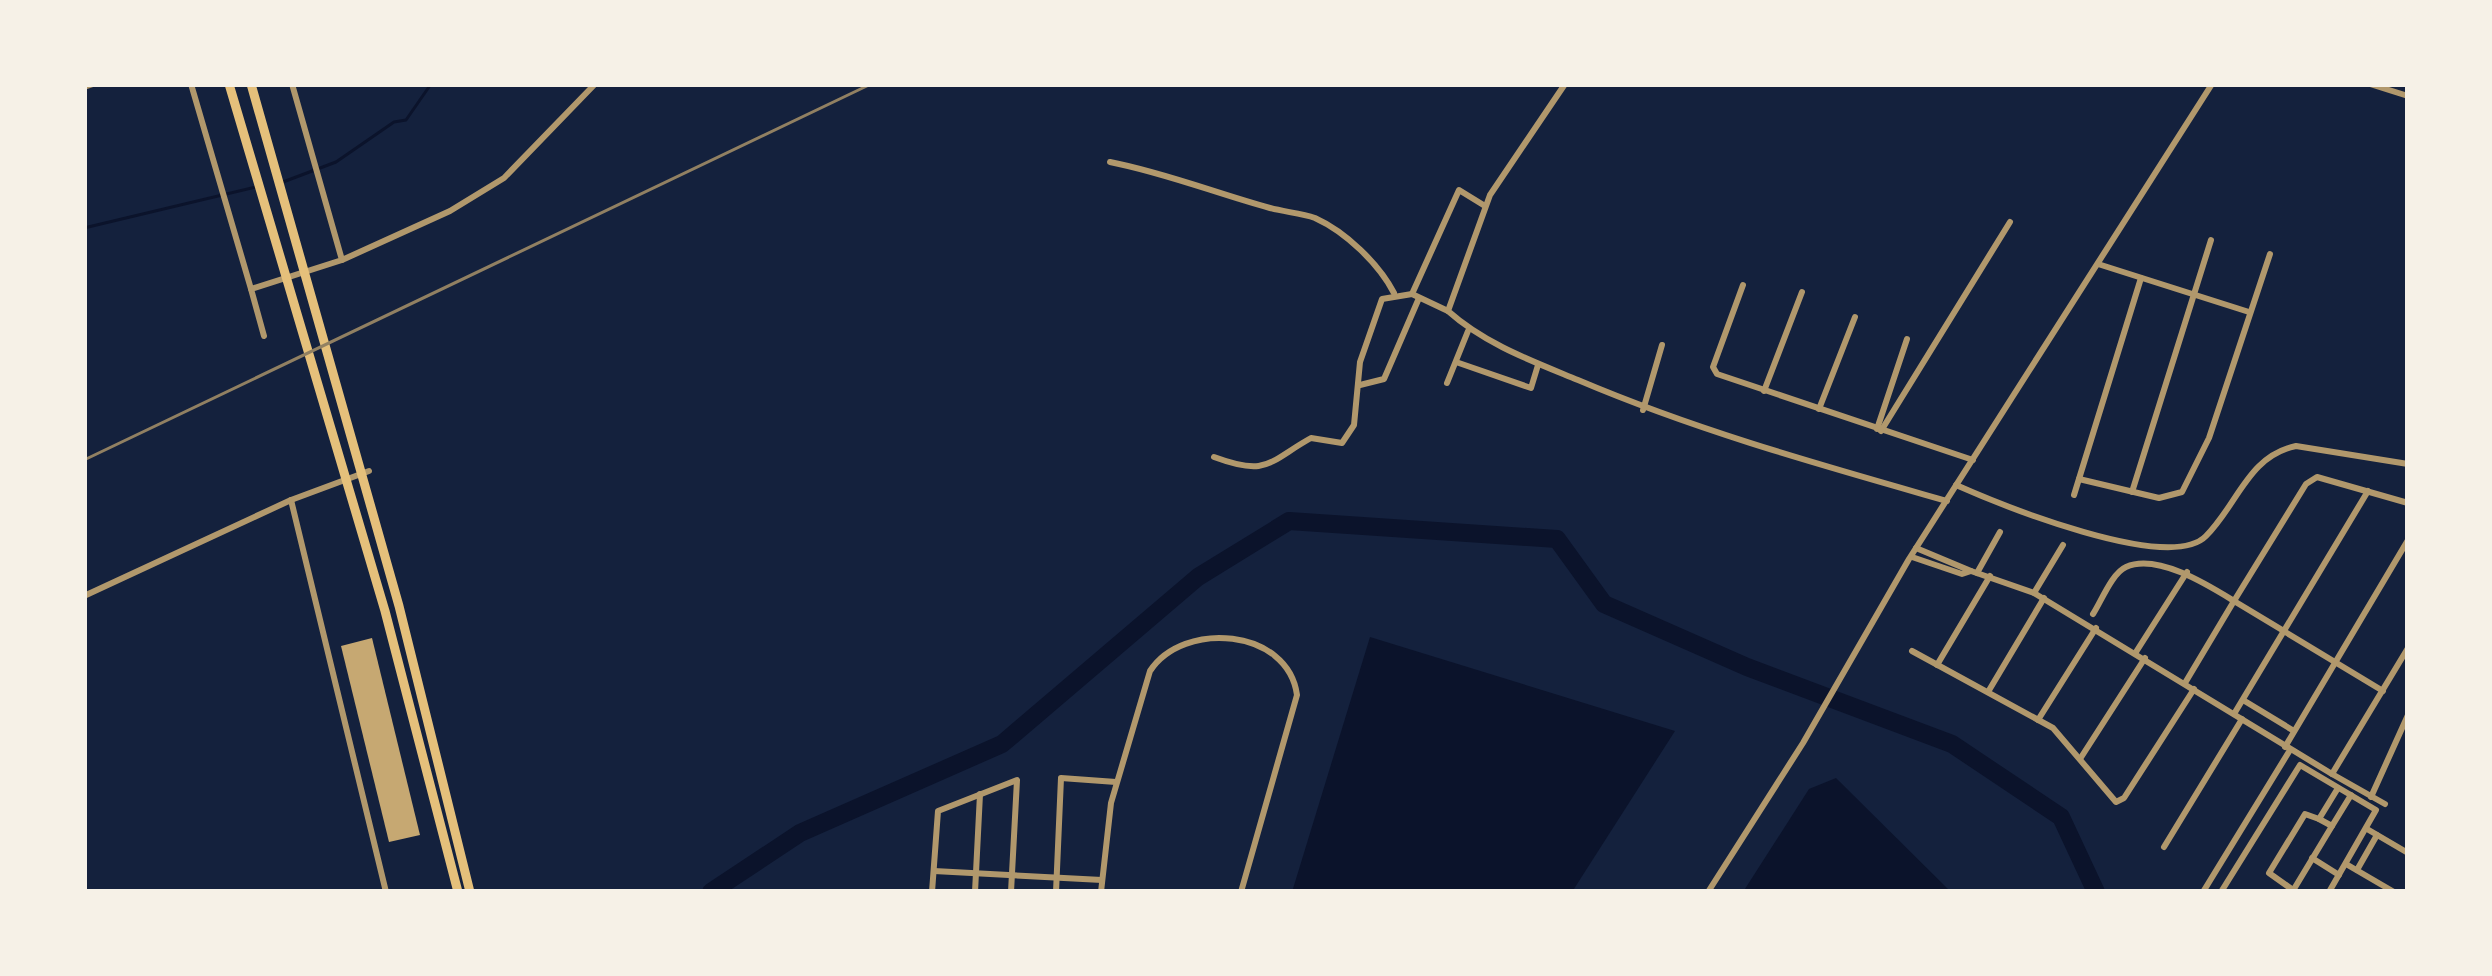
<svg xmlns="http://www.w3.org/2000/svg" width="2492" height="976" font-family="'Roboto Condensed',sans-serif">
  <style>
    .water { fill: #0b132b }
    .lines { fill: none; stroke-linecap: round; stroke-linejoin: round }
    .stream { stroke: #0b132b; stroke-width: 3 }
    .river { stroke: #0b132b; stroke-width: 18 }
    .building { fill: #c6a872 }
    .minor { stroke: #b1986c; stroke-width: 6 }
    .tertiary { stroke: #b1986c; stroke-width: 6 }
    .primary { stroke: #e5c07b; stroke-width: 9 }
    .rail { stroke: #918062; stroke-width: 3 }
  </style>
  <rect width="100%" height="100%" fill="#14213d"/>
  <g class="water">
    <polygon points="1370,637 1675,731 1572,892 1292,892"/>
    <polygon points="1836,778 1951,892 1743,892 1809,789"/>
  </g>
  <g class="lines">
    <g class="stream">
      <polyline points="283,182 336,162 394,122 406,120 431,84"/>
      <polyline points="84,228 256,187"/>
    </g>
    <polyline class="river" points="711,892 800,833 1002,744 1198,577 1289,521 1557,539 1604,604 1747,667 1952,744 2061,817 2096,892"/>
  </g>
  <polygon class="building" points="372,638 420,835 389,842 341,646"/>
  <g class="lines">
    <g class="minor">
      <path d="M1565,84L1490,195L1448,311C1485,344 1532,361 1578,380C1698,431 1821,465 1947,501"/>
      <polyline points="2370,84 2408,96"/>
      <polyline points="84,87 93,84"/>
      <path d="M1110,162C1166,173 1215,193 1270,208C1284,212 1301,213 1315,218C1346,232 1379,264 1394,293"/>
      <polyline points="342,260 450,211 504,178 595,84"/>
      <polyline points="2098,264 2249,312"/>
      <polyline points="1743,285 1713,367 1717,374 1973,460"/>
      <polyline points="251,289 264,336"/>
      <polyline points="1412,294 1459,190 1485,206"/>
      <polyline points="1456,362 1531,388 1538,365"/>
      <polyline points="1447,383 1468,331"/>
      <polyline points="1360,385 1384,379 1419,298"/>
      <polyline points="1764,391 1802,292"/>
      <polyline points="1819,409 1855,317"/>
      <polyline points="1643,410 1662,345"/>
      <polyline points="1877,429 1907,339"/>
      <polyline points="1881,431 2010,222"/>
      <path d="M1214,457C1268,477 1268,462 1311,438L1342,443L1354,425L1360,362L1382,299L1412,294L1448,311"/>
      <polyline points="2079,479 2159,498 2182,492 2209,438 2270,254"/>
      <path d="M1956,485C1999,504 2169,574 2206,536C2238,504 2248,456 2296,446L2408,464"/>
      <polyline points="2132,492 2211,240"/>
      <polyline points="2074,495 2141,278"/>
      <polyline points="291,500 386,892"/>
      <polyline points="1912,557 1962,574 1971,571 1916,548"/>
      <polyline points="1971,571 2034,593 2332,774 2408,648"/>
      <polyline points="1977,573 2000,532"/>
      <polyline points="2034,593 2063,545"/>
      <polyline points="84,596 291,500 369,471"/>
      <path d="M2093,614C2101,602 2112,573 2126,567C2157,553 2208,585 2234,601L2306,484L2317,477L2408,503"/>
      <polyline points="1912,651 2053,728 2116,802 2124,798 2194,689"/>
      <polyline points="2136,652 2187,572"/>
      <polyline points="1937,665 1990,576"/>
      <polyline points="2185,683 2234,601 2383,691"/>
      <polyline points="1988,692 2044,598"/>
      <polyline points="2243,700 2294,731"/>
      <polyline points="2234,714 2368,491"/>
      <polyline points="2038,720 2096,628"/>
      <polyline points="2285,747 2408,540"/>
      <polyline points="2080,759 2145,658"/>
      <polyline points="2332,774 2385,804"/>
      <polyline points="2371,797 2408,715"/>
      <polyline points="2332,826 2351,795"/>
      <polyline points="2367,829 2408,853"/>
      <polyline points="2164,847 2242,719"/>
      <polyline points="2312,858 2339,875"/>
      <polyline points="2346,864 2394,892"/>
      <polyline points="2357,870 2377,835"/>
      <polyline points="934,871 1102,880"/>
      <polyline points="2294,889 2332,826 2319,819"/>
      <polyline points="2293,890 2269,873 2305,814 2319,819 2338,788"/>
      <polyline points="932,892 938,811 1017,780 1011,892"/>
      <polyline points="975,892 980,794"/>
      <polyline points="1056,892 1061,778 1116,782"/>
      <path d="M1101,892L1111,803L1150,671C1183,620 1288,628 1297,695L1241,892"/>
      <polyline points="1708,892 1803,743 1909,559 2212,84"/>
      <polyline points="2203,892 2290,750"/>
      <polyline points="2221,892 2300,765 2376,810 2329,892"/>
    </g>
    <polyline class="tertiary" points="191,84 251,289 342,260 292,84"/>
    <g class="primary">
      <polyline points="229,84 385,611 458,892"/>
      <polyline points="251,84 399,606 470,892"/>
    </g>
    <polyline class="rail" points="84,460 871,84"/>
  </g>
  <rect width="2492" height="976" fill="none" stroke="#f6f1e7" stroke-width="174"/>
</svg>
